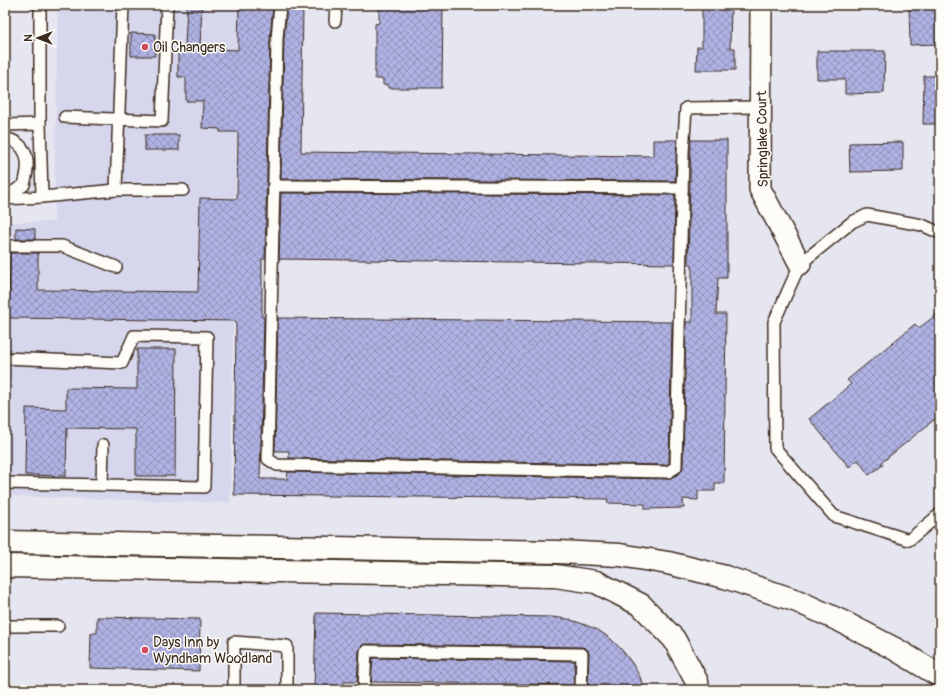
<svg xmlns="http://www.w3.org/2000/svg" width="945" height="695" font-family="Pangolin,sans-serif">
  <style>
    .built { fill: #d6d6ed }
    .building { fill: url(#building-cross-hatch); stroke: #3b2a1e }
    .lines { fill: none; stroke-linecap: round; stroke-linejoin: round }
    .lane-casing { stroke: #3b2a1e; stroke-width: 14 }
    .street-casing { stroke: #3b2a1e; stroke-width: 24 }
    .highway-casing { stroke: #3b2a1e; stroke-width: 25 }
    .lane { stroke: #fdfcf7; stroke-width: 11 }
    .street { stroke: #fdfcf7; stroke-width: 21 }
    .highway { stroke: #fdfcf7; stroke-width: 22 }
    .poi-dot { fill: #d1495b; stroke: #fdfcf7; stroke-width: 1.5 }
    .labels { text-anchor: middle; stroke-width: 3; stroke-linejoin: round; paint-order: stroke }
    .poi-label { font-size: 14px; fill: #3b2a1e; stroke: #fdfcf7; text-anchor: start }
    .street-label { font-size: 14px; fill: #3b2a1e; stroke: #fdfcf7 }
  </style>
  <defs>
    <pattern id="building-cross-hatch" width="8" height="8" patternUnits="userSpaceOnUse"><rect width="8" height="8" fill="#afb2e3"/><path d="M0 0l8 8M0 8l8-8" fill="none" stroke="#9091b7"/></pattern>
  </defs>
  <rect width="100%" height="100%" fill="#e6e6f1"/>
  <filter id="ink" filterUnits="userSpaceOnUse"><feTurbulence type="fractalNoise" baseFrequency=".025" numOctaves="2"/><feDisplacementMap in="SourceGraphic" scale="8" xChannelSelector="R" yChannelSelector="G"/><feConvolveMatrix kernelMatrix="1 2 1 2 8 2 1 2 1" color-interpolation-filters="sRGB"/></filter>
  <g filter="url(#ink)">
    <polygon class="built" points="58,5 239,5 230,503 5,496 5,222 54,222"/>
    <g class="building">
      <polygon points="187,5 202,5 200,46 216,46 219,49 238,50 239,5 273,5 270,39 265,259 262,259 262,317 264,317 260,479 287,479 288,472 668,479 680,473 683,467 686,322 692,322 692,264 688,264 691,140 727,140 727,278 718,278 716,314 726,314 724,483 715,483 715,491 698,491 698,500 683,499 684,508 645,509 645,504 607,503 608,499 234,495 236,321 9,318 10,253 38,253 38,290 198,292 200,198 237,199 238,132 220,132 220,129 202,128 203,101 186,101 186,77 178,77 178,46 185,46"/>
      <polygon points="287,5 303,5 301,152 653,156 653,140 677,140 675,181 281,179 284,39"/>
      <polygon points="379,5 443,5 442,88 388,88 388,85 383,85 383,79 375,79 375,24 379,23"/>
      <polygon points="702,5 731,5 730,48 735,48 735,70 696,70 697,47 702,47"/>
      <polygon points="909,5 938,5 939,44 910,45"/>
      <polygon points="131,33 155,34 155,56 131,56"/>
      <polygon points="817,51 885,51 884,93 845,94 845,79 817,79"/>
      <polygon points="924,76 940,76 940,124 923,124"/>
      <rect x="145" y="135" width="34" height="15"/>
      <polygon points="903,142 903,171 850,172 849,143"/>
      <polygon points="281,193 675,195 674,264 279,259"/>
      <polygon points="16,228 35,229 35,239 16,239"/>
      <polygon points="940,312 940,415 881,463 883,465 869,475 858,460 849,467 809,419 851,384 847,380 915,324 919,328"/>
      <polygon points="278,318 672,322 669,463 666,465 289,458 289,451 275,451"/>
      <polygon points="137,349 176,349 175,476 136,476 136,429 67,428 66,476 25,475 26,408 66,409 66,388 137,389"/>
      <polygon points="316,613 552,617 568,619 583,624 598,630 611,639 622,650 632,663 640,677 645,690 593,690 593,686 588,686 589,654 588,650 582,647 366,644 362,645 359,650 357,682 344,682 344,690 314,690"/>
      <polygon points="97,617 200,619 199,671 90,668 91,633 97,633"/>
      <polygon points="373,658 575,661 574,685 371,682"/>
    </g>
    <g class="lines">
      <defs>
        <g id="lane">
          <polyline points="280,5 277,39 268,459 277,465 668,472 676,467 683,153 686,108 760,107"/>
          <polyline points="335,21 336,5"/>
          <polyline points="65,117 162,121 167,5"/>
          <polyline points="40,124 40,5"/>
          <polyline points="5,125 40,124 42,197 5,199"/>
          <path d="M5,138C30,144 30,164 24,185L10,194L5,195"/>
          <polyline points="274,186 682,188"/>
          <polyline points="116,190 123,5"/>
          <polyline points="42,197 116,190 183,190"/>
          <polyline points="940,233 922,225 867,215 852,222 800,264 774,322 775,448 834,516 909,540 940,514"/>
          <polyline points="5,246 62,246 116,267"/>
          <polyline points="5,358 122,363 134,336 207,337 204,487 5,483"/>
          <polyline points="102,485 103,445"/>
          <polyline points="5,626 58,626"/>
          <polyline points="234,690 234,642 287,646 287,690"/>
          <polyline points="364,690 366,651 582,654 581,690"/>
        </g>
        <polyline id="street" points="761,5 760,189 800,264"/>
        <g id="highway">
          <polyline points="5,542 558,552 620,555 668,563 725,577 797,601 843,622 895,649 940,676"/>
          <polyline points="5,566 555,576 596,582 641,605 674,639 697,682 698,690"/>
        </g>
      </defs>
      <use href="#lane" class="lane-casing"/>
      <use href="#street" class="street-casing"/>
      <use href="#highway" class="highway-casing"/>
      <use href="#lane" class="lane"/>
      <use href="#street" class="street"/>
      <use href="#highway" class="highway"/>
    </g>
  </g>
  <g class="poi-dot">
    <circle cx="145" cy="47" r="4"/>
    <circle cx="145" cy="650" r="4"/>
  </g>
  <g class="labels">
    <g class="poi-label">
      <text x="153" y="52">Oil Changers</text>
      <text x="153" y="647">Days Inn by<tspan x="153" dy="16">Wyndham Woodland</tspan></text>
    </g>
    <g class="street-label">
      <text transform="translate(762 139) rotate(-91)" y="5">Springlake Court</text>
    </g>
  </g>
  <rect width="945" height="695" fill="none" stroke="#fdfcf7" stroke-width="20"/>
  <rect x="10" y="10" width="925" height="675" fill="none" stroke="#3b2a1e" stroke-width="1.5" filter="url(#ink)"/>
  <g transform="translate(38 38) rotate(270)" stroke="#fdfcf7" stroke-width="3" paint-order="stroke">
  <path d="M0-3L7 15L0 10L-7 15Z" fill="#3b2a1e"/>
  <text y="-6" font-size="11" font-weight="bold" text-anchor="middle" fill="#3b2a1e">N</text>
  </g>
</svg>
